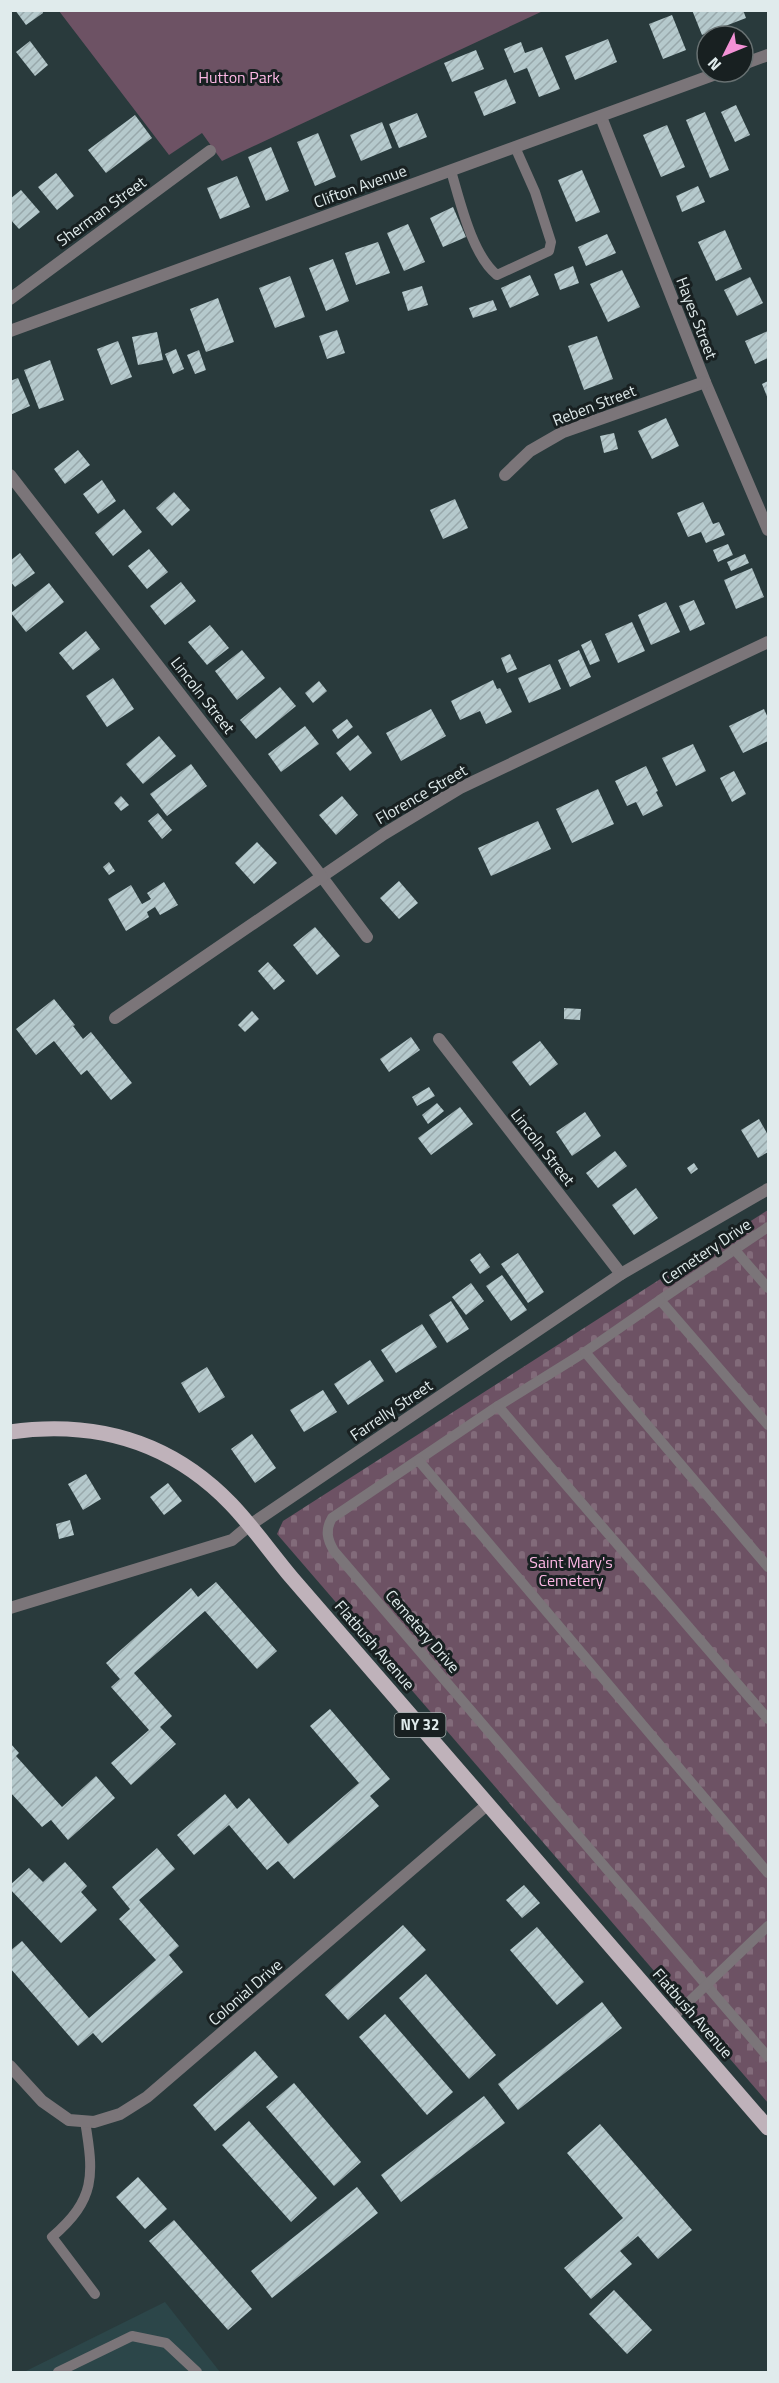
<svg xmlns="http://www.w3.org/2000/svg" width="779" height="2383" font-family="'Titillium Web',sans-serif">
  <style>
    .built { fill: #2c4649 }
    .cemetery { fill: url(#cemetery-stones) }
    .green { fill: #6d5264 }
    .building { fill: url(#building-hatch) }
    .lines { fill: none; stroke-linecap: round; stroke-linejoin: round }
    .service { stroke: #7b7579; stroke-width: 10 }
    .minor { stroke: #7b7579; stroke-width: 12 }
    .tertiary { stroke: #7b7579; stroke-width: 12 }
    .primary { stroke: #bfb2ba; stroke-width: 15 }
    .labels { text-anchor: middle; stroke-width: 6; stroke-linejoin: round; paint-order: stroke }
    .shield { fill: #182021; stroke: #a4aeaf; stroke-width: 1.5 }
    .shield-label { font-size: 15px; font-weight: bold; fill: #e0ebec }
    .park-label { font-size: 16px; fill: #fdb8e5; stroke: #182021 }
    .street-label { font-size: 16px; fill: #e0ebec; stroke: #182021 }
  </style>
  <defs>
    <pattern id="cemetery-stones" width="16" height="16" patternUnits="userSpaceOnUse" patternTransform="scale(1.5)"><rect width="16" height="16" fill="#6d5264"/><path d="M2 7V4a2 2 0 0 1 4 0v3zM10 15v-3a2 2 0 0 1 4 0v3z" fill="#826b7a"/></pattern>
    <pattern id="building-hatch" width="6" height="6" patternUnits="userSpaceOnUse" patternTransform="scale(1.5)"><rect width="6" height="6" fill="#b5c9cc"/><path d="M-1 1l2-2M0 6l6-6M5 7l2-2" fill="none" stroke="#98a8ab"/></pattern>
  </defs>
  <rect width="100%" height="100%" fill="#293a3c"/>
  <polygon class="built" points="165,2302 220,2372 24,2372"/>
  <polygon class="cemetery" points="768,1210 768,2103 277,1534 283,1521"/>
  <polygon class="green" points="59,11 543,11 222,161 202,133 169,155"/>
  <g class="building">
    <polygon points="15,10 42,10 43,13 26,25"/>
    <polygon points="692,10 743,10 746,18 702,35"/>
    <polygon points="672,15 686,50 663,59 649,24"/>
    <polygon points="608,39 617,62 575,80 565,56"/>
    <polygon points="30,41 48,65 35,76 16,52"/>
    <polygon points="521,42 525,53 542,47 560,89 539,97 527,68 514,73 504,49"/>
    <polygon points="476,50 484,69 452,82 444,63"/>
    <polygon points="506,79 516,103 484,116 474,92"/>
    <polygon points="736,105 750,135 735,142 721,112"/>
    <polygon points="705,112 729,170 710,178 686,120"/>
    <polygon points="417,113 427,137 399,148 389,124"/>
    <polygon points="135,115 152,138 106,173 88,150"/>
    <polygon points="382,122 392,148 361,161 350,135"/>
    <polygon points="667,125 685,167 661,177 643,135"/>
    <polygon points="318,133 336,177 315,186 297,142"/>
    <polygon points="271,147 289,191 266,201 248,157"/>
    <polygon points="582,170 600,212 576,222 558,180"/>
    <polygon points="56,173 74,196 57,210 38,187"/>
    <polygon points="237,176 250,207 220,219 207,188"/>
    <polygon points="698,186 705,202 682,212 676,196"/>
    <polygon points="21,190 40,212 19,229 10,219 10,199"/>
    <polygon points="453,207 466,237 443,247 430,218"/>
    <polygon points="408,224 425,262 404,271 387,233"/>
    <polygon points="725,230 742,269 716,281 698,242"/>
    <polygon points="607,234 616,253 586,266 578,247"/>
    <polygon points="378,242 390,273 356,285 345,253"/>
    <polygon points="333,259 349,301 326,311 309,268"/>
    <polygon points="573,266 579,283 560,290 554,274"/>
    <polygon points="622,270 640,307 608,322 590,284"/>
    <polygon points="530,275 539,295 510,308 501,288"/>
    <polygon points="290,276 305,317 275,328 259,288"/>
    <polygon points="750,277 763,303 737,316 724,290"/>
    <polygon points="422,286 428,305 408,311 402,292"/>
    <polygon points="218,298 234,342 206,352 190,309"/>
    <polygon points="493,300 497,310 473,318 469,308"/>
    <polygon points="337,330 345,353 327,359 319,336"/>
    <polygon points="768,331 768,358 755,364 745,341"/>
    <polygon points="157,332 163,360 138,365 132,337"/>
    <polygon points="597,336 613,379 584,390 568,346"/>
    <polygon points="118,341 132,377 111,385 97,349"/>
    <polygon points="176,349 184,369 173,374 165,354"/>
    <polygon points="199,350 206,370 195,374 187,355"/>
    <polygon points="50,360 64,400 39,409 24,370"/>
    <polygon points="18,378 30,406 10,415 10,381"/>
    <polygon points="768,381 768,399 762,384"/>
    <polygon points="666,418 679,446 652,459 638,431"/>
    <polygon points="614,433 618,449 604,453 600,436"/>
    <polygon points="78,450 90,465 65,484 54,469"/>
    <polygon points="102,480 116,501 98,514 83,494"/>
    <polygon points="174,492 190,510 172,526 156,508"/>
    <polygon points="455,499 468,528 443,539 430,510"/>
    <polygon points="703,502 713,524 719,522 725,535 706,543 701,532 688,537 677,513"/>
    <polygon points="124,509 142,532 113,556 95,533"/>
    <polygon points="728,544 733,555 718,562 713,550"/>
    <polygon points="149,549 168,572 147,589 128,566"/>
    <polygon points="20,553 35,573 15,587 10,581 10,561"/>
    <polygon points="745,554 749,563 731,571 727,562"/>
    <polygon points="752,568 764,597 736,609 724,580"/>
    <polygon points="181,582 196,601 165,625 150,606"/>
    <polygon points="49,583 64,602 26,632 11,613"/>
    <polygon points="694,600 705,624 690,631 679,606"/>
    <polygon points="666,602 680,632 651,645 638,615"/>
    <polygon points="632,622 645,651 618,663 605,634"/>
    <polygon points="210,625 229,648 207,665 188,642"/>
    <polygon points="86,631 100,649 73,670 59,653"/>
    <polygon points="591,640 600,661 590,665 581,645"/>
    <polygon points="242,650 265,678 237,700 215,671"/>
    <polygon points="579,650 591,677 570,687 558,660"/>
    <polygon points="510,654 517,669 507,673 501,658"/>
    <polygon points="550,664 561,689 529,703 518,678"/>
    <polygon points="113,678 134,709 107,727 86,696"/>
    <polygon points="493,680 497,689 500,688 512,712 486,724 480,711 460,720 451,701"/>
    <polygon points="319,681 327,691 313,703 305,693"/>
    <polygon points="280,687 296,706 256,739 240,720"/>
    <polygon points="431,709 446,736 401,761 386,733"/>
    <polygon points="764,709 768,718 768,741 743,753 729,726"/>
    <polygon points="347,719 353,727 338,739 332,730"/>
    <polygon points="305,726 319,744 281,772 268,754"/>
    <polygon points="358,735 372,753 350,771 336,753"/>
    <polygon points="159,736 176,756 143,784 126,764"/>
    <polygon points="693,744 706,771 676,786 662,758"/>
    <polygon points="191,764 207,786 167,816 150,794"/>
    <polygon points="646,766 658,791 656,792 663,806 643,816 636,802 627,806 615,781"/>
    <polygon points="734,771 746,794 732,802 720,778"/>
    <polygon points="598,789 614,824 572,843 556,809"/>
    <polygon points="121,796 129,805 121,811 114,803"/>
    <polygon points="342,796 358,815 336,835 319,815"/>
    <polygon points="158,813 172,830 162,839 148,821"/>
    <polygon points="538,821 551,849 491,876 478,848"/>
    <polygon points="257,842 277,863 254,884 235,863"/>
    <polygon points="109,862 115,871 109,875 103,867"/>
    <polygon points="399,881 418,903 399,919 380,898"/>
    <polygon points="164,882 178,905 160,915 155,907 147,912 149,917 126,931 108,899 131,885 142,904 151,899 147,893"/>
    <polygon points="315,927 340,956 317,975 293,945"/>
    <polygon points="268,962 285,981 274,990 258,971"/>
    <polygon points="54,999 75,1025 73,1026 83,1039 91,1032 132,1083 111,1100 87,1070 81,1075 54,1041 36,1055 16,1029"/>
    <polygon points="564,1008 581,1009 580,1020 564,1019"/>
    <polygon points="252,1011 259,1019 245,1032 238,1025"/>
    <polygon points="411,1037 420,1050 389,1072 380,1059"/>
    <polygon points="540,1041 558,1064 530,1086 512,1062"/>
    <polygon points="429,1087 435,1096 417,1106 412,1097"/>
    <polygon points="437,1103 444,1111 428,1124 422,1115"/>
    <polygon points="460,1107 473,1124 431,1155 418,1138"/>
    <polygon points="585,1112 601,1136 572,1156 556,1132"/>
    <polygon points="759,1119 768,1135 768,1152 758,1158 741,1130"/>
    <polygon points="615,1151 627,1166 598,1188 586,1173"/>
    <polygon points="694,1163 698,1169 691,1174 687,1168"/>
    <polygon points="636,1188 658,1218 634,1235 612,1205"/>
    <polygon points="480,1253 490,1267 480,1274 470,1260"/>
    <polygon points="518,1253 544,1292 528,1303 501,1264"/>
    <polygon points="502,1275 527,1310 511,1321 486,1286"/>
    <polygon points="471,1283 484,1301 466,1315 452,1297"/>
    <polygon points="451,1301 469,1329 447,1343 429,1315"/>
    <polygon points="422,1324 437,1347 396,1373 381,1350"/>
    <polygon points="370,1360 384,1381 348,1405 334,1384"/>
    <polygon points="207,1367 225,1397 199,1413 181,1383"/>
    <polygon points="323,1390 337,1412 304,1432 290,1410"/>
    <polygon points="252,1434 276,1468 255,1483 231,1449"/>
    <polygon points="86,1474 101,1499 83,1510 68,1484"/>
    <polygon points="168,1483 182,1501 164,1515 150,1497"/>
    <polygon points="70,1520 74,1535 59,1539 56,1524"/>
    <polygon points="216,1582 277,1651 257,1669 205,1611 134,1673 172,1716 160,1727 176,1744 131,1785 111,1763 149,1730 111,1687 120,1679 106,1663 191,1588 198,1597"/>
    <polygon points="330,1709 390,1779 370,1796 379,1806 294,1879 278,1861 267,1870 229,1825 194,1855 177,1835 225,1794 237,1809 249,1798 288,1844 359,1783 310,1726"/>
    <polygon points="10,1743 19,1753 16,1756 62,1807 96,1776 115,1798 68,1840 51,1820 42,1827 10,1792"/>
    <polygon points="157,1848 175,1869 139,1900 179,1946 169,1955 183,1972 102,2043 93,2033 78,2046 10,1968 10,1951 22,1941 89,2018 156,1960 119,1919 130,1909 112,1887"/>
    <polygon points="65,1862 87,1886 81,1892 97,1910 61,1943 10,1889 10,1885 29,1868 43,1882"/>
    <polygon points="524,1885 540,1903 522,1918 506,1900"/>
    <polygon points="403,1925 426,1950 348,2020 325,1995"/>
    <polygon points="537,1927 584,1982 557,2005 510,1950"/>
    <polygon points="426,1974 496,2055 469,2079 399,1998"/>
    <polygon points="602,2002 622,2028 518,2110 498,2084"/>
    <polygon points="385,2014 453,2092 427,2115 359,2037"/>
    <polygon points="255,2051 278,2077 215,2131 193,2105"/>
    <polygon points="294,2083 361,2162 334,2186 266,2107"/>
    <polygon points="484,2096 505,2123 401,2202 381,2175"/>
    <polygon points="249,2121 317,2198 291,2222 222,2145"/>
    <polygon points="600,2124 692,2230 658,2259 638,2236 620,2251 632,2264 591,2299 564,2268 623,2218 567,2153"/>
    <polygon points="138,2177 167,2209 145,2229 116,2197"/>
    <polygon points="357,2187 378,2213 272,2298 251,2271"/>
    <polygon points="174,2220 252,2309 228,2330 149,2241"/>
    <polygon points="614,2290 652,2330 627,2354 589,2314"/>
  </g>
  <g class="lines">
    <g class="service">
      <path d="M451,171C460,201 472,255 497,275L549,251L551,242L535,192L515,147"/>
      <polyline points="768,1227 660,1300 768,1425"/>
      <polyline points="734,1249 768,1288"/>
      <path d="M660,1300L585,1352L498,1406L332,1518C325,1530 327,1539 334,1551L768,2057"/>
      <polyline points="585,1352 768,1567"/>
      <polyline points="498,1406 768,1719"/>
      <polyline points="419,1461 768,1873"/>
      <polyline points="673,2017 768,1926"/>
      <path d="M85,2121C94,2176 96,2199 52,2237L95,2294"/>
      <polyline points="58,2372 132,2336 166,2343 197,2372"/>
    </g>
    <g class="minor">
      <polyline points="743,64 768,55"/>
      <polyline points="601,117 705,382 768,530"/>
      <polyline points="10,299 210,151"/>
      <polyline points="10,331 721,72"/>
      <polyline points="505,475 530,451 563,432 705,382"/>
      <polyline points="322,877 367,937"/>
      <polyline points="115,1018 384,834 460,788 768,642"/>
      <polyline points="439,1039 621,1274"/>
      <polyline points="10,1608 232,1540 250,1525"/>
      <polyline points="10,2066 42,2101 69,2120 94,2122 120,2114 147,2097 488,1804"/>
    </g>
    <g class="tertiary">
      <polyline points="10,475 322,877"/>
      <polyline points="250,1525 621,1274 768,1189"/>
    </g>
    <path class="primary" d="M10,1432C96,1420 171,1442 231,1504C253,1527 271,1553 292,1578L768,2128"/>
  </g>
  <g class="labels">
    <rect class="shield" x="394.5" y="1713" width="51" height="24" rx="4.5"/>
    <g class="shield-label">
      <text x="420" y="1730">NY 32</text>
    </g>
    <g class="park-label">
      <text x="239" y="83">Hutton Park</text>
      <text x="571" y="1568">Saint Mary's<tspan x="571" dy="18">Cemetery</tspan></text>
    </g>
    <g class="street-label">
      <text transform="translate(360 186) rotate(-20)" y="6">Clifton Avenue</text>
      <text transform="translate(101 211) rotate(-36)" y="6">Sherman Street</text>
      <text transform="translate(697 318) rotate(69)" y="6">Hayes Street</text>
      <text transform="translate(594 405) rotate(-21)" y="6">Reben Street</text>
      <text transform="translate(203 695) rotate(52)" y="6">Lincoln Street</text>
      <text transform="translate(421 794) rotate(-30)" y="6">Florence Street</text>
      <text transform="translate(543 1147) rotate(52)" y="6">Lincoln Street</text>
      <text transform="translate(706 1251) rotate(-34)" y="6">Cemetery Drive</text>
      <text transform="translate(391 1410) rotate(-34)" y="6">Farrelly Street</text>
      <text transform="translate(423 1631) rotate(49)" y="6">Cemetery Drive</text>
      <text transform="translate(375 1645) rotate(49)" y="6">Flatbush Avenue</text>
      <text transform="translate(245 1992) rotate(-41)" y="6">Colonial Drive</text>
      <text transform="translate(693 2013) rotate(49)" y="6">Flatbush Avenue</text>
    </g>
  </g>
  <rect width="779" height="2383" fill="none" stroke="#e0ebec" stroke-width="24"/>
  <g transform="translate(725 54) rotate(227)"><circle r="28" fill="#182021" stroke="#687172" stroke-width="1.5"/>
  <path d="M0-4.5L10 22L0 15L-10 22Z" fill="#f391d5"/>
  <text y="-9" font-size="16" font-weight="bold" text-anchor="middle" fill="#e0ebec">N</text>
  </g>
</svg>
